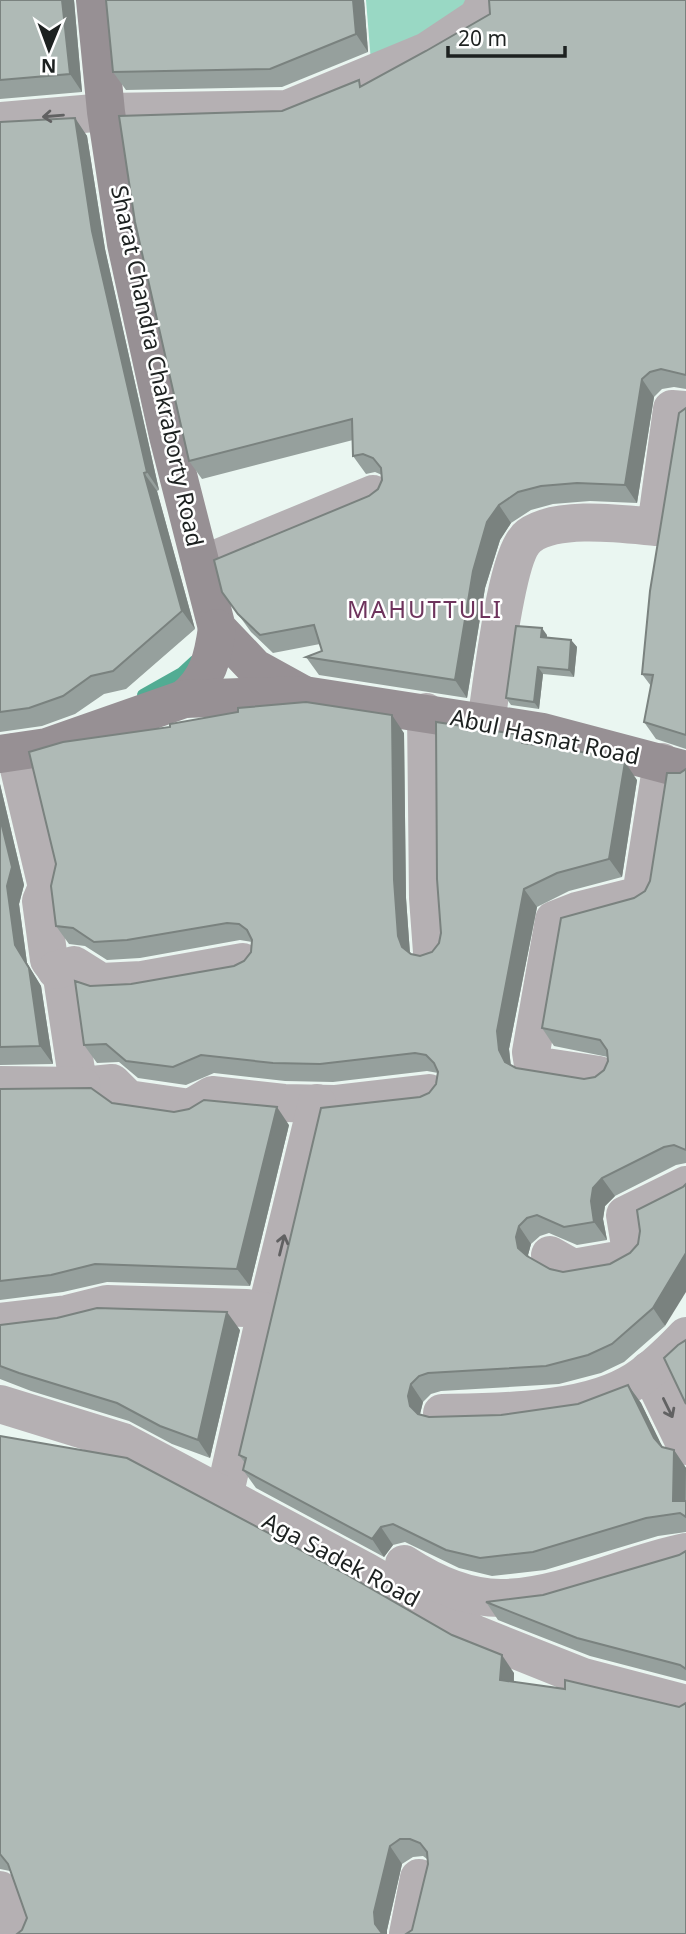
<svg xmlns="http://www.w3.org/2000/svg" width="686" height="1934" font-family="'Noto Sans',sans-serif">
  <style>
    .green { fill: #99d8c4 }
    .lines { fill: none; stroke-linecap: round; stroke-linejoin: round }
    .stream { stroke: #52ac93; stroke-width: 12 }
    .street { stroke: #b5b0b3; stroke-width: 38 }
    .secondary { stroke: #979094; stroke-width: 38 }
    .wall { fill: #96a09d }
    .shaded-wall { fill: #7a827f }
    .building { fill: #afbab6; stroke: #7a827f; stroke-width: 2 }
    .oneway { stroke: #616162 }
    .labels { text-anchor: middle; stroke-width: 5; stroke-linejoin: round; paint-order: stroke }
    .street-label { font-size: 23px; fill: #1d2120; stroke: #fff }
    .neighbourhood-label { font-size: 24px; letter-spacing: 2px; fill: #6e345d; stroke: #fff }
  </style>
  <rect width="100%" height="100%" fill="#eaf6f1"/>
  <polygon class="green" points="366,0 467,0 460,12 371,62"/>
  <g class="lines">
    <polyline class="stream" points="143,695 182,673 195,661"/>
    <g class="street">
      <polyline points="0,121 106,112 287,109 427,51 478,17 486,0"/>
      <polyline points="201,565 373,494"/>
      <polyline points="426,712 428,898 432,952"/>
      <path d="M486,722C492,688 505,554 529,536C557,515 623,524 656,527L672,409L686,410"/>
      <polyline points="15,752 47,887 41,901 49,960 62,977 77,1077 82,1086 112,1083 128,1099 190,1108 212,1095 284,1103 334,1104 429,1093"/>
      <polyline points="56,970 74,965 101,982 142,980 243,962"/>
      <polyline points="599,1075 533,1065 531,1052 554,920 577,911 641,895 662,762"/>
      <polyline points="0,1085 82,1086"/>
      <polyline points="550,1255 573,1268 618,1260 631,1252 625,1215 686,1185"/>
      <polyline points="266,1312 317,1103"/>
      <polyline points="0,1322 67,1314 107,1304 246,1308 266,1312 224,1497"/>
      <polyline points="649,1370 686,1446"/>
      <polyline points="0,1404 123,1442 365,1571 475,1634 583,1677 686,1704"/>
      <path d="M442,1413C497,1412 579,1412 628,1385C650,1373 669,1354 686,1336"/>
      <path d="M404,1564C433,1583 468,1599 504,1598C566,1596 626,1564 686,1552"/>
      <polyline points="0,1890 18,1934"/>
      <polyline points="408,1934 419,1878"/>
    </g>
    <g class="secondary">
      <polyline points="95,0 106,112 126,244 168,436 217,628 255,668 304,695"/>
      <path d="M184,699C208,680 213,657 217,628"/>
      <polyline points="0,754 47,747 184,699 304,695 543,732 686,770"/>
    </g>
  </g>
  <g class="wall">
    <polygon points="0,0 74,0 82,92 0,99"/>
    <polygon points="106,0 364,0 368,52 282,87 126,90 113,72"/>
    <polygon points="686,0 686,389 674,387 662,389 654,397 637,503 590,501 553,504 531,510 511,523 500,540 485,588 467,698 319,675 306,657 322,651 320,644 273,653 251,632 222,592 369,496 378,489 382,480 382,475 375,472 366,474 353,456 353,440 202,479 189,461 282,111 363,85 426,51 490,14"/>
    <polygon points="75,118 87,136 105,249 159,490 157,491 195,629 126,689 104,694 75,714 42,726 0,732 0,122"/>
    <polygon points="686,408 686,749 656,739 644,722 651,686 642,674"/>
    <polygon points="547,635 547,638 571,640 577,647 574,677 543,674 539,709 511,705 506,698"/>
    <polygon points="404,733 406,898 410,954 420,956 432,952 439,943 529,744 637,780 622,877 569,891 537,907 509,1049 511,1066 516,1068 584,1079 595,1077 604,1070 608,1061 608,1057 554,1046 542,1028 634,898 645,891 650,881 680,773 686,769 686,1163 676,1165 615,1196 605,1206 603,1219 607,1240 577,1245 549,1233 540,1236 531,1244 528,1255 529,1257 550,1269 563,1272 610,1264 630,1253 665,1326 624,1362 601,1373 559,1384 441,1391 431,1394 423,1402 420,1414 429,1417 501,1415 578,1404 628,1385 641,1403 662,1447 674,1450 686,1468 686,1532 658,1536 545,1570 492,1576 459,1568 405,1542 393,1545 384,1557 256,1488 243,1470 245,1463 239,1455 420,1097 429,1093 436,1084 438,1073 427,1071 333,1082 285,1081 214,1073 186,1085 138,1078 119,1062 97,1063 84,1045 90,986 131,984 234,966 244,961 251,952 252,942 240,940 140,958 107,960 85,946 69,944 56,926"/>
    <polygon points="0,784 24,885 19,904 27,963 41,986 53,1064 0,1065"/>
    <polygon points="0,1089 174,1112 289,1125 250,1286 107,1282 63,1292 0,1300"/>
    <polygon points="0,1325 240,1330 210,1458 172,1444 129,1421 31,1391 0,1379"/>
    <polygon points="0,1436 514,1673 514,1682 679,1707 412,1930 428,1864 427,1859 423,1856 413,1857 402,1864 387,1930 22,1930 27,1918 10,1871 0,1869"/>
    <polygon points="686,1551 686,1681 590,1656 498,1620 486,1602 543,1595 679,1555"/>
  </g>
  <g class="shaded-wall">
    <polygon points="62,0 74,0 82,92 70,74"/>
    <polygon points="353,0 364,0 368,52 356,34"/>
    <polygon points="75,118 87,136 105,249 159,490 147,472 92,231"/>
    <polygon points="642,379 654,397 637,503 625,485"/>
    <polygon points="144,473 157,491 195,629 182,611"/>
    <polygon points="499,505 511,523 500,540 485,588 467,698 455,680 473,571 487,522"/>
    <polygon points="542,628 547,635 546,644 541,637"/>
    <polygon points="571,640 577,647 574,677 569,670"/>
    <polygon points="538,667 543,674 539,709 534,702"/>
    <polygon points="392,715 404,733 406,898 410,954 402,947 398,936 394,880"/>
    <polygon points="522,735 535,753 522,743"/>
    <polygon points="625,762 637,780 622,877 609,859"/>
    <polygon points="0,784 24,885 19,904 27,963 41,986 53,1064 40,1046 15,945 7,886 0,818"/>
    <polygon points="524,889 537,907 509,1049 511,1068 505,1062 499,1050 497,1031"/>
    <polygon points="277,1107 289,1125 250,1286 237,1269"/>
    <polygon points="602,1178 615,1196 605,1206 603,1219 607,1240 594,1222 591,1201 593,1188"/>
    <polygon points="519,1226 531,1244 528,1255 531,1265 518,1248 516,1237"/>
    <polygon points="686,1253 686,1292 665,1326 653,1308"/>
    <polygon points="227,1312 240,1330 210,1458 198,1440"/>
    <polygon points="411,1384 423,1402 420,1414 423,1424 410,1406 408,1396"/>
    <polygon points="628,1385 641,1403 667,1456 654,1438"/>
    <polygon points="674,1450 686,1468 685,1517 673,1501"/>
    <polygon points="381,1527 393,1545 384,1557 372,1539"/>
    <polygon points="502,1655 514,1673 513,1698 500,1680"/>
    <polygon points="390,1846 402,1864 387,1930 387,1934 382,1934 375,1924 374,1912"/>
  </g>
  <g class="building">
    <polygon points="0,0 62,0 70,74 0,80"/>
    <polygon points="106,0 353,0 356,34 270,69 113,72"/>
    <polygon points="489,0 686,0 686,375 661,369 650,372 642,379 625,485 577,483 541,486 518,492 499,505 487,522 473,571 455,680 306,657 322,651 314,625 260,635 238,614 222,592 214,560 369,496 378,489 382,480 381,468 373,458 363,454 353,456 352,419 189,461 135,222 119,116 282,111 359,80 360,87 426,51 490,14"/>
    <polygon points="75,118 92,231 147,472 144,473 182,611 113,671 91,676 63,696 29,708 0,712 0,122"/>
    <polygon points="686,408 686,735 644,722 653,675 642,674 650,591 679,413"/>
    <polygon points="516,626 542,628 541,637 571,640 569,670 538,667 534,702 506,698"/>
    <polygon points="306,702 392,715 394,880 398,936 402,947 411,954 420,956 432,952 439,943 441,933 437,879 436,722 522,735 522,743 595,754 625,762 609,859 557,873 524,889 497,1031 499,1050 505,1062 516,1068 584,1079 595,1077 604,1070 608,1061 607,1050 600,1040 542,1028 561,918 634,898 645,891 650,881 667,773 680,773 686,769 686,1150 674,1145 664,1147 602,1178 593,1188 591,1201 594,1222 564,1227 537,1215 527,1218 519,1226 516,1237 518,1248 527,1256 550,1269 563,1272 610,1264 630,1253 638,1244 640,1231 637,1210 683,1187 686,1184 686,1253 653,1308 612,1344 588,1355 546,1366 428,1373 419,1376 411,1384 408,1396 410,1406 418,1414 429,1417 501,1415 578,1404 628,1385 654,1438 662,1447 674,1450 673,1501 686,1501 686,1517 680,1513 646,1518 533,1552 480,1558 446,1550 393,1524 381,1527 372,1539 243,1470 246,1458 239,1455 321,1108 420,1097 429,1093 436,1084 438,1072 434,1063 426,1055 415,1053 320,1064 273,1063 201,1055 173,1067 126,1061 106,1044 84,1045 75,981 90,986 131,984 234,966 244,961 251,952 252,940 247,930 239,924 227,923 127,940 94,942 73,928 56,926 51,886 56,864 29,752 63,742 170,727 170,724 238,712 238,708"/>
    <polygon points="0,818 12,867 7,886 15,945 29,968 40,1046 0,1047"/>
    <polygon points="91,1088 112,1103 174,1112 189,1109 204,1100 277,1107 237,1269 95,1264 51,1275 0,1281 0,1089"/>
    <polygon points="97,1308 227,1312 198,1440 160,1426 117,1403 19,1373 0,1366 0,1325 57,1318"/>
    <polygon points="686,1340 686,1404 664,1358 678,1345"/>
    <polygon points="0,1436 127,1458 342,1572 452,1635 502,1655 500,1680 565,1689 565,1680 679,1707 686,1703 686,1934 406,1934 412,1930 428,1864 427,1852 420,1843 410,1839 400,1839 390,1846 374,1912 375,1924 381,1932 384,1934 17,1934 22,1930 27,1918 8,1864 0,1854"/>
    <polygon points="686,1551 686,1669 680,1665 577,1638 486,1602 543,1595 679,1555"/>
  </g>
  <defs><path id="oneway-shaft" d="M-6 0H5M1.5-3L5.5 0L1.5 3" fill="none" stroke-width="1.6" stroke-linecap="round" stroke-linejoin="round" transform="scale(1.75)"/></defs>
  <g class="oneway">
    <use href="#oneway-shaft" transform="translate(53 116) rotate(175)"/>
    <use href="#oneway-shaft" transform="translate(282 1245) rotate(-76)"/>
    <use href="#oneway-shaft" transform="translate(668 1408) rotate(64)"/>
  </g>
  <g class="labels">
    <g class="street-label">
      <text transform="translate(157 366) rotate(78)" y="8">Sharat Chandra Chakraborty Road</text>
      <text transform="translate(545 737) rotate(12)" y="8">Abul Hasnat Road</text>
      <text transform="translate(341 1560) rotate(28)" y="8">Aga Sadek Road</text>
    </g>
    <g class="neighbourhood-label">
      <text x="425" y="618">MAHUTTULI</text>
    </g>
  </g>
  <g transform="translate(49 49) rotate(181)" stroke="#ffffff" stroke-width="5" paint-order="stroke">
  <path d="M0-5L12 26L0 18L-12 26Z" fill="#1d2120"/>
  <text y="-10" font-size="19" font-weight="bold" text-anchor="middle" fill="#1d2120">N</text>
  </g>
  <path d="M448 46v10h117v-10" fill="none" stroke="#1d2120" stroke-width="3.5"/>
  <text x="458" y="46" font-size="21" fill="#1d2120" stroke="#ffffff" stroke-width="5" paint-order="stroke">20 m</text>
</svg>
